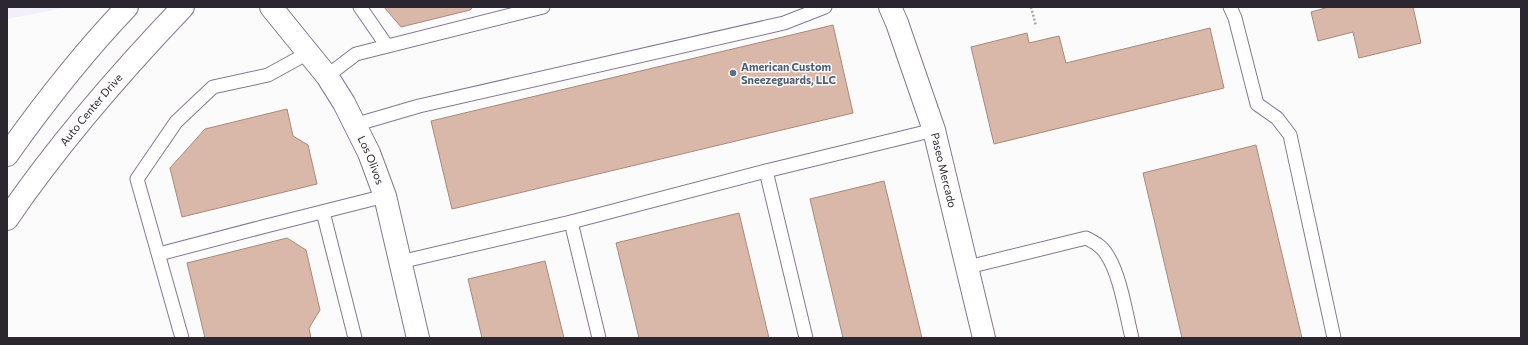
<svg xmlns="http://www.w3.org/2000/svg" width="1528" height="345" font-family="Commissioner,sans-serif">
  <style>
    .commercial { fill: #f2eefc }
    .building { fill: #d9b8a9; stroke: #a8897a }
    .lines { fill: none; stroke-linecap: round; stroke-linejoin: round }
    .lane-casing { stroke: #857792; stroke-width: 15 }
    .street-casing { stroke: #857792; stroke-width: 24 }
    .secondary-casing { stroke: #857792; stroke-width: 24 }
    .path { stroke: #a6a3a8; stroke-width: 2.5; stroke-dasharray: 2 2; stroke-linecap: butt }
    .lane { stroke: #fff; stroke-width: 13 }
    .street { stroke: #fff; stroke-width: 22 }
    .secondary { stroke: #fff; stroke-width: 22 }
    .service-dot { fill: #5c6f8a; stroke: #fff; stroke-width: 1.5 }
    .labels { text-anchor: middle; stroke-width: 3; stroke-linejoin: round; paint-order: stroke }
    .service-label { font-size: 11px; font-weight: bold; fill: #4e5e75; stroke: #fff; text-anchor: start }
    .street-label { font-size: 11px; fill: #2c2631; stroke: #fff }
  </style>
  <rect width="100%" height="100%" fill="#fbfbfb"/>
  <polygon class="commercial" points="7,7 62,7 59,9 7,19"/>
  <g class="building">
    <polygon points="384,7 473,7 470,10 401,27"/>
    <polygon points="1329,7 1413,7 1421,43 1359,58 1353,32 1318,41 1311,12"/>
    <polygon points="833,25 853,113 452,209 431,121"/>
    <polygon points="1210,28 1224,88 994,144 971,47 1027,33 1029,43 1059,36 1066,63"/>
    <polygon points="287,109 293,136 308,145 317,184 182,217 170,168 205,129"/>
    <polygon points="1256,145 1302,338 1182,338 1143,173"/>
    <polygon points="884,181 922,338 843,338 810,199"/>
    <polygon points="739,213 769,338 639,338 616,243"/>
    <polygon points="287,238 306,250 320,310 309,328 311,338 205,338 187,263"/>
    <polygon points="545,261 564,338 482,338 468,279"/>
  </g>
  <g class="lines">
    <defs>
      <g id="lane">
        <polyline points="360,7 387,46"/>
        <polyline points="1230,7 1235,18 1257,104 1277,118 1290,135 1334,338"/>
        <polyline points="327,76 356,54 543,7"/>
        <polyline points="354,125 419,106 784,23 825,7"/>
        <polyline points="766,171 806,338"/>
        <polyline points="323,212 355,338"/>
        <polyline points="571,222 599,338"/>
        <polyline points="159,254 266,226 385,196"/>
        <polyline points="400,262 571,222 766,171 934,130"/>
        <path d="M968,267L1086,238C1094,242 1102,246 1107,255C1120,274 1126,314 1132,338"/>
        <polyline points="182,338 137,179 176,122 213,87 268,75 308,53"/>
      </g>
      <g id="street">
        <path id="s1" d="M271,7L327,76L344,103L369,153L385,196L418,338"/>
        <path id="s2" d="M890,7L897,23L934,130L984,338"/>
      </g>
      <g id="secondary">
        <path d="M7,155C44,103 83,53 127,7"/>
        <path id="s3" d="M7,219C59,143 119,74 183,7"/>
      </g>
    </defs>
    <use href="#lane" class="lane-casing"/>
    <use href="#street" class="street-casing"/>
    <use href="#secondary" class="secondary-casing"/>
    <polyline class="path" points="1031,7 1036,26"/>
    <use href="#lane" class="lane"/>
    <use href="#street" class="street"/>
    <use href="#secondary" class="secondary"/>
  </g>
  <circle class="service-dot" cx="733" cy="73" r="4"/>
  <g class="labels">
    <g class="service-label">
      <text x="741" y="71">American Custom<tspan x="741" dy="13">Sneezeguards, LLC</tspan></text>
    </g>
    <g class="street-label">
      <text dy="4" stroke="none"><textPath href="#s3" startOffset="138">Auto Center Drive</textPath></text>
      <text dy="4" stroke="none"><textPath href="#s1" startOffset="184">Los Olivos</textPath></text>
      <text dy="4" stroke="none"><textPath href="#s2" startOffset="172">Paseo Mercado</textPath></text>
    </g>
  </g>
  <rect width="1528" height="345" fill="none" stroke="#2c2631" stroke-width="16"/>
</svg>
